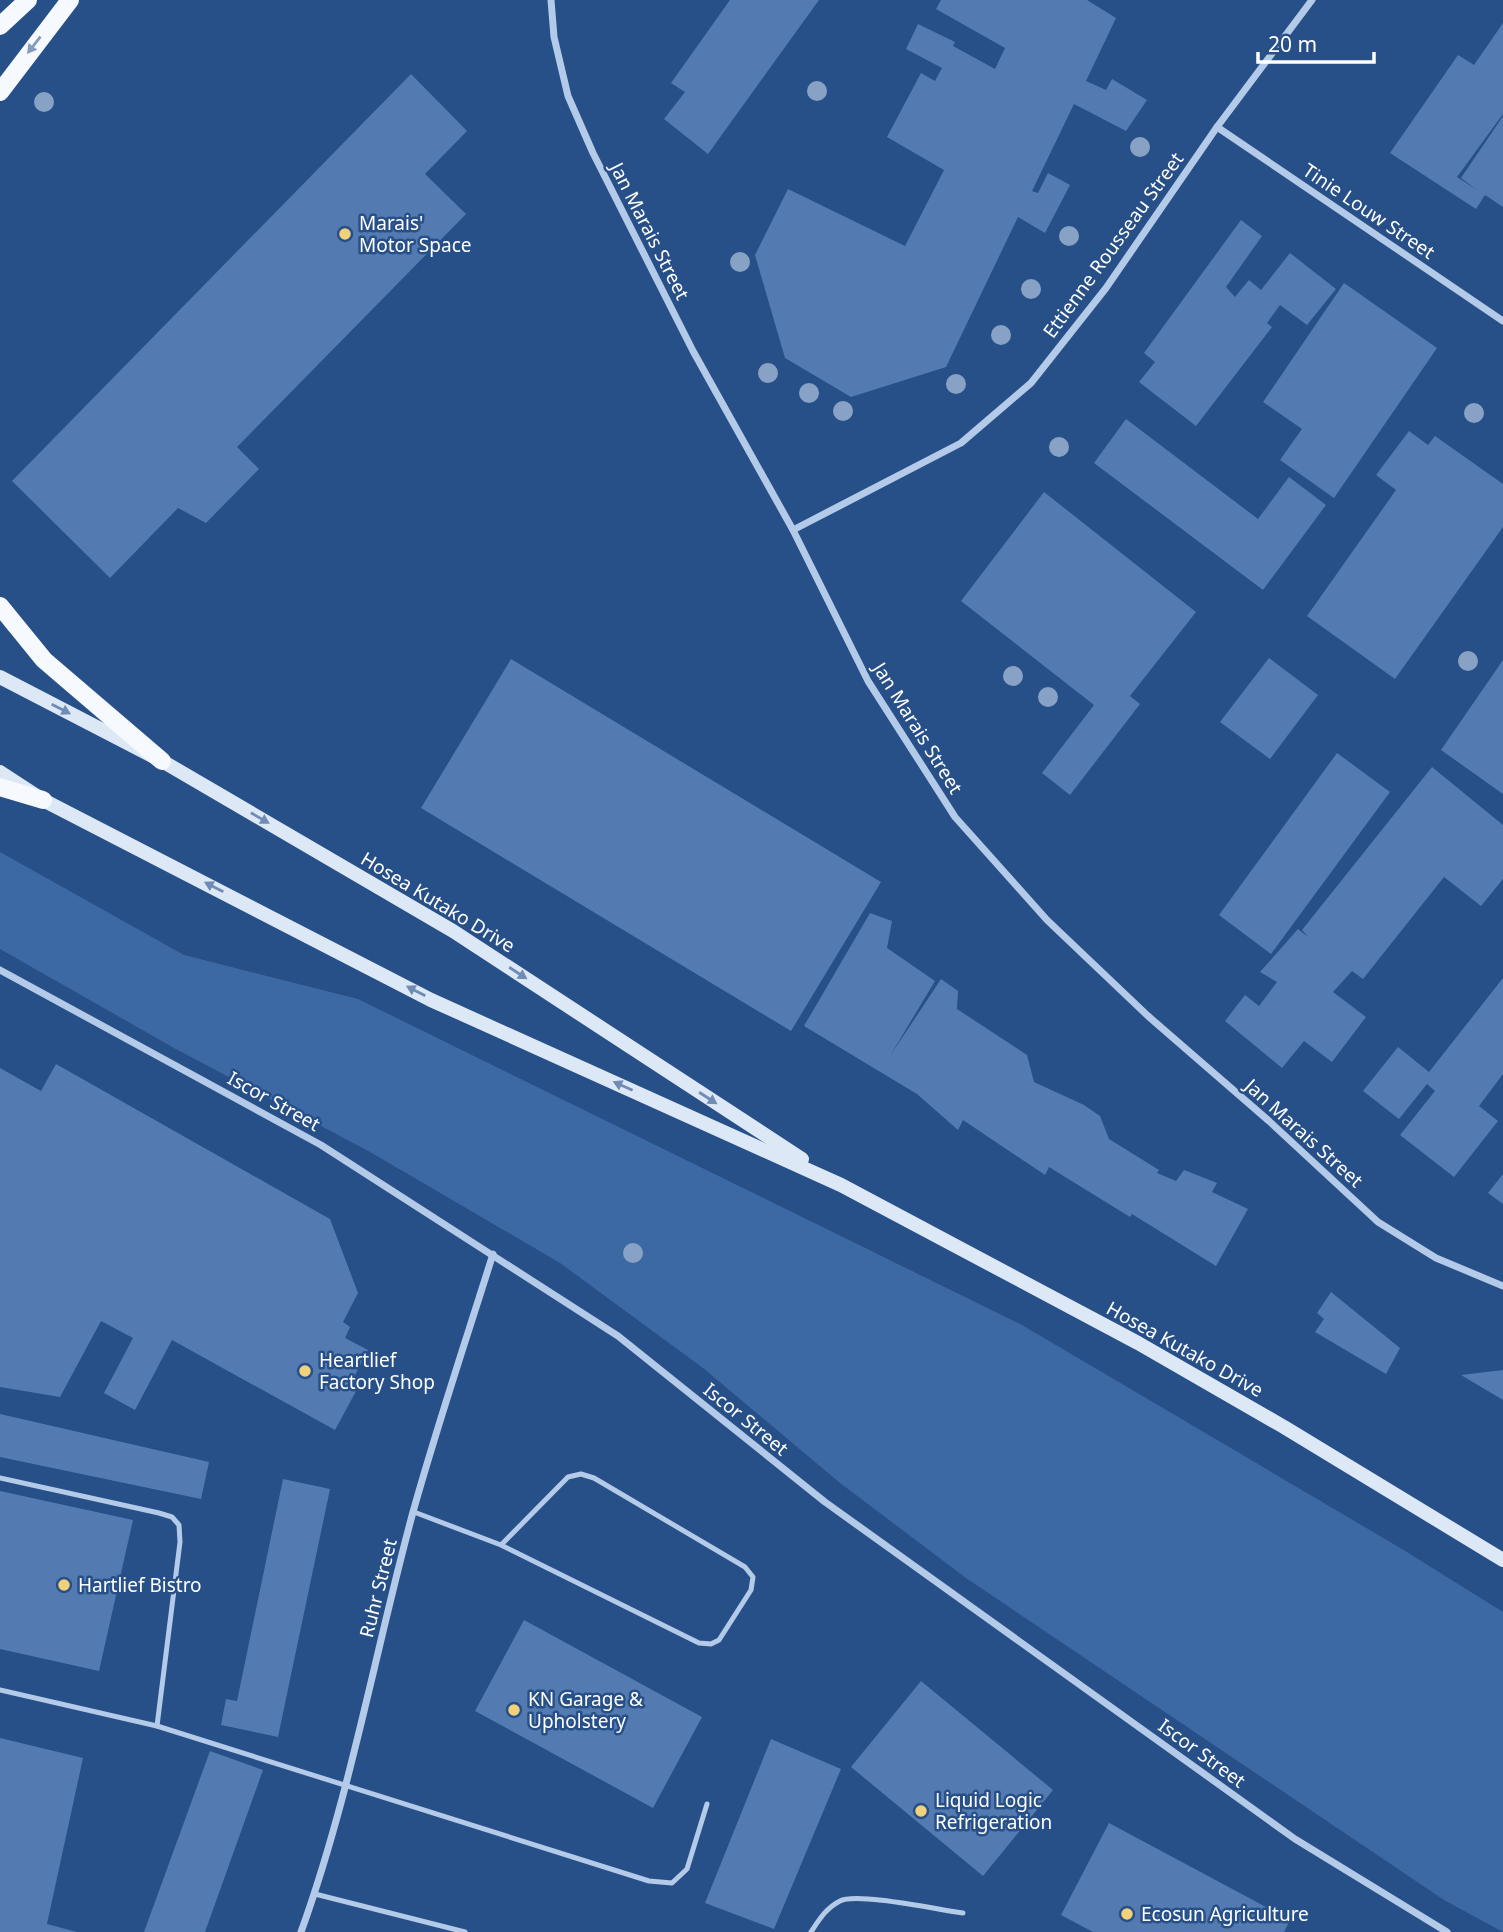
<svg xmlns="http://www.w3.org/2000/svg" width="1503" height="1932" font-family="'Noto Sans',sans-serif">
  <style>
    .green { fill: #3c68a4 }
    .building { fill: #547bb1 }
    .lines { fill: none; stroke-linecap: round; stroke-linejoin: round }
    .lane { stroke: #b3cae8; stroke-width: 5 }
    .street { stroke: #b3cae8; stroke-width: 7 }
    .secondary { stroke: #dde8f7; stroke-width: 14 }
    .primary { stroke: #f6f9fe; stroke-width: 18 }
    .tree { fill: #88a2c5 }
    .oneway { fill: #849cbd }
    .oneway2 { fill: #708cb4 }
    .poi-dot { fill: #f1d179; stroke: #274f88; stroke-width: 2.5 }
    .labels { text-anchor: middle; stroke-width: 5; stroke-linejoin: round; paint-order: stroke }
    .street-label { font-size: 19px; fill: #fff; stroke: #274f88 }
    .poi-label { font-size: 19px; fill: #fff; stroke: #274f88; text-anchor: start }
  </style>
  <rect width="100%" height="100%" fill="#274f88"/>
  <polygon class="green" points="0,852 184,955 358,999 1022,1325 1402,1549 1503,1612 1503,1932 1444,1900 966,1578 840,1483 703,1368 560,1263 370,1152 174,1048 0,949"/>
  <g class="building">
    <polygon points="730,0 819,0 708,154 664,119 685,92 671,83"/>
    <polygon points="941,0 1087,0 1116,18 1086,81 1106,90 1112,79 1147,100 1126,131 1074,104 1032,191 1038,193 1048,173 1070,185 1045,233 1018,217 946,367 851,397 785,358 755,255 788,189 905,246 944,170 887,137 921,73 935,81 942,68 906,49 918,24 955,42 953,46 995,69 1005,48 936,9"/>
    <polygon points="1503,23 1503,114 1457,177 1477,190 1461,178 1503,116 1503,207 1485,195 1476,209 1390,153 1458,55 1474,65"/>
    <polygon points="411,74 467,131 425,174 466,214 237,447 259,469 206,523 178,508 110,578 12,481"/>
    <polygon points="1241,220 1262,236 1226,287 1235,297 1249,280 1261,290 1290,253 1336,289 1307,325 1280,305 1267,323 1272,327 1196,426 1139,382 1155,362 1144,353"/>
    <polygon points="1344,283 1437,348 1334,498 1280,460 1302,429 1263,402"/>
    <polygon points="1126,419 1258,519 1289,477 1326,505 1263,590 1094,463"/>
    <polygon points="1409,431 1428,445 1435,436 1503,484 1503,527 1395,679 1307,616 1396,490 1376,475"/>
    <polygon points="1044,492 1196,612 1130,696 1140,704 1070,795 1042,773 1094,705 961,601"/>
    <polygon points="1269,658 1318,695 1270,759 1220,722"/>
    <polygon points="511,659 881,882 791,1031 421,808"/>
    <polygon points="1503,660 1503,794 1441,750"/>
    <polygon points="1337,753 1390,792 1271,954 1219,915"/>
    <polygon points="1432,767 1503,825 1503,879 1481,906 1444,877 1363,979 1352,971 1333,992 1366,1017 1332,1062 1304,1041 1282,1068 1225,1021 1245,995 1259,1006 1277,982 1260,972 1298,929 1308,937 1302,930"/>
    <polygon points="870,913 892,921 887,948 935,981 890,1056 941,979 958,991 957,1009 1027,1055 1034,1082 1084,1105 1100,1116 1109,1139 1159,1170 1157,1173 1176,1181 1184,1170 1217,1183 1212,1192 1248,1209 1216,1266 1132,1214 1130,1217 1049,1167 1045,1175 963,1120 958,1130 917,1094 804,1026"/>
    <polygon points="1503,978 1503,1074 1479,1106 1498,1121 1454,1177 1400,1135 1435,1091 1427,1084 1399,1119 1363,1091 1398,1047 1429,1072"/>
    <polygon points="56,1064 330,1219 358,1293 343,1322 350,1327 345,1338 368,1350 353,1379 361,1382 335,1430 172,1340 135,1410 104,1393 133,1338 101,1321 60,1397 0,1387 0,1068 41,1091"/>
    <polygon points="1503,1174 1503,1204 1488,1193"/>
    <polygon points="1331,1292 1400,1348 1386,1374 1315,1332 1324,1319 1317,1313"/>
    <polygon points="1503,1370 1503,1400 1461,1375"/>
    <polygon points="0,1414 209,1462 201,1499 0,1457"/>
    <polygon points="283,1479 330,1489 278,1737 221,1725 226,1699 237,1701"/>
    <polygon points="0,1491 133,1520 99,1671 0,1649"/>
    <polygon points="524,1620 702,1717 653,1808 475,1711"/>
    <polygon points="921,1681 1053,1790 983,1876 851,1767"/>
    <polygon points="0,1738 83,1758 47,1924 77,1932 0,1932"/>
    <polygon points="771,1739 841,1769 774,1929 705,1903"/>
    <polygon points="210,1751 263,1770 205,1932 144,1932"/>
    <polygon points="1109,1823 1290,1920 1284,1932 1093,1932 1061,1915"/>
  </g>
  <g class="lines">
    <g class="lane">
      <polyline points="0,1478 159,1513 172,1517 179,1525 180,1542 157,1726"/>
      <polyline points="414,1512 501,1545 699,1643 711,1644 719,1640 751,1590 753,1577 745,1567 594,1478 581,1474 568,1477 501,1545"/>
      <polyline points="0,1690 157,1726 649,1881 672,1883 687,1869 707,1804"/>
      <polyline points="315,1894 465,1932"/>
      <path d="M811,1932C819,1920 826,1908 840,1901C856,1892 940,1910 963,1913"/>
    </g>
    <g class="street">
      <polyline points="551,0 554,37 568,96 593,153 693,351 793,530 868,681 955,817 1047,920 1148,1016 1269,1121 1378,1222 1436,1258 1503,1286"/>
      <polyline points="1217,127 1503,321"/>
      <polyline points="793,530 961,443 1031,383 1106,288 1217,127 1312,0"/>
      <polyline points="0,970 321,1145 618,1336 825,1502 1295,1839 1447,1932"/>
      <path d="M301,1932C350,1796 375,1652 413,1512C437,1426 466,1340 493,1254"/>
    </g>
    <g class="secondary">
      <polyline points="0,677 162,761 453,931 802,1159"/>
      <polyline points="0,772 43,800 431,1000 841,1185 1138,1343 1284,1427 1503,1560"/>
    </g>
    <g class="primary">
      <polyline points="0,26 28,0"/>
      <polyline points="0,92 70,0"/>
      <polyline points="0,606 44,660 162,761"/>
      <polyline points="0,787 43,800"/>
    </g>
  </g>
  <g class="tree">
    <circle cx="817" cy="91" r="10"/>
    <circle cx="44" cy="102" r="10"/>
    <circle cx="1140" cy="147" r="10"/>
    <circle cx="1069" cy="236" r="10"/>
    <circle cx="740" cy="262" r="10"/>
    <circle cx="1031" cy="289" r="10"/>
    <circle cx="1001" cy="335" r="10"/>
    <circle cx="768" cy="373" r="10"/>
    <circle cx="956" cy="384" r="10"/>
    <circle cx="809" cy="393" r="10"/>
    <circle cx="843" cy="411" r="10"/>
    <circle cx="1474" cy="413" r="10"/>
    <circle cx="1059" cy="447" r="10"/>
    <circle cx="1468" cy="661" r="10"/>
    <circle cx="1013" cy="676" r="10"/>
    <circle cx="1048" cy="697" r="10"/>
    <circle cx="633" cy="1253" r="10"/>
  </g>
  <defs><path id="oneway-solid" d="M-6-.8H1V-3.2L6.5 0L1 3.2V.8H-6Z" transform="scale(1.75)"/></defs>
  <use class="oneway" href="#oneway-solid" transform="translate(34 45) rotate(128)"/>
  <g class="oneway2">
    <use href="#oneway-solid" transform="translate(61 709) rotate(27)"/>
    <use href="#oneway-solid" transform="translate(260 818) rotate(30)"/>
    <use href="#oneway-solid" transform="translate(214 887) rotate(-153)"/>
    <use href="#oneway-solid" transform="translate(518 973) rotate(33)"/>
    <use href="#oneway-solid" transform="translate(416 991) rotate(-153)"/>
    <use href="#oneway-solid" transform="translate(623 1086) rotate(-156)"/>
    <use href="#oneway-solid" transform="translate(708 1098) rotate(33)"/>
  </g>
  <g class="poi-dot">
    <circle cx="345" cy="234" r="7"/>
    <circle cx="305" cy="1371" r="7"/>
    <circle cx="64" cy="1585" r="7"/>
    <circle cx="514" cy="1710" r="7"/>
    <circle cx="921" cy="1811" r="7"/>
    <circle cx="1127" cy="1914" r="7"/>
  </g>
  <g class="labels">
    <g class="street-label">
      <text transform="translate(1369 211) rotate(34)" y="7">Tinie Louw Street</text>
      <text transform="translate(650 231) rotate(63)" y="7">Jan Marais Street</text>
      <text transform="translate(1113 245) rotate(-54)" y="7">Ettienne Rousseau Street</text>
      <text transform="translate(918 728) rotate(58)" y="7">Jan Marais Street</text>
      <text transform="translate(438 902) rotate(31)" y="7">Hosea Kutako Drive</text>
      <text transform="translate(274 1101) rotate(29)" y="7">Iscor Street</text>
      <text transform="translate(1304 1133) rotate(42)" y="7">Jan Marais Street</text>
      <text transform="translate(1185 1349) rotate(29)" y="7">Hosea Kutako Drive</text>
      <text transform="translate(746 1419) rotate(39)" y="7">Iscor Street</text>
      <text transform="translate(378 1588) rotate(-76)" y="7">Ruhr Street</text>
      <text transform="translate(1202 1753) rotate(36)" y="7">Iscor Street</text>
    </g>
    <g class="poi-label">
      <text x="359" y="230">Marais'<tspan x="359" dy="22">Motor Space</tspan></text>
      <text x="319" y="1367">Heartlief<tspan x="319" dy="22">Factory Shop</tspan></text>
      <text x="78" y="1592">Hartlief Bistro</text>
      <text x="528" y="1706">KN Garage &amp;<tspan x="528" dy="22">Upholstery</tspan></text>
      <text x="935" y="1807">Liquid Logic<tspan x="935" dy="22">Refrigeration</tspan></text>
      <text x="1141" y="1921">Ecosun Agriculture</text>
    </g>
  </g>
  <path d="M1258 52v10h116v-10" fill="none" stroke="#ffffff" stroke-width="3.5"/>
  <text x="1268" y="52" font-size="21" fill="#ffffff" stroke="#274f88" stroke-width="5" paint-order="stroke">20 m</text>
</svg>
